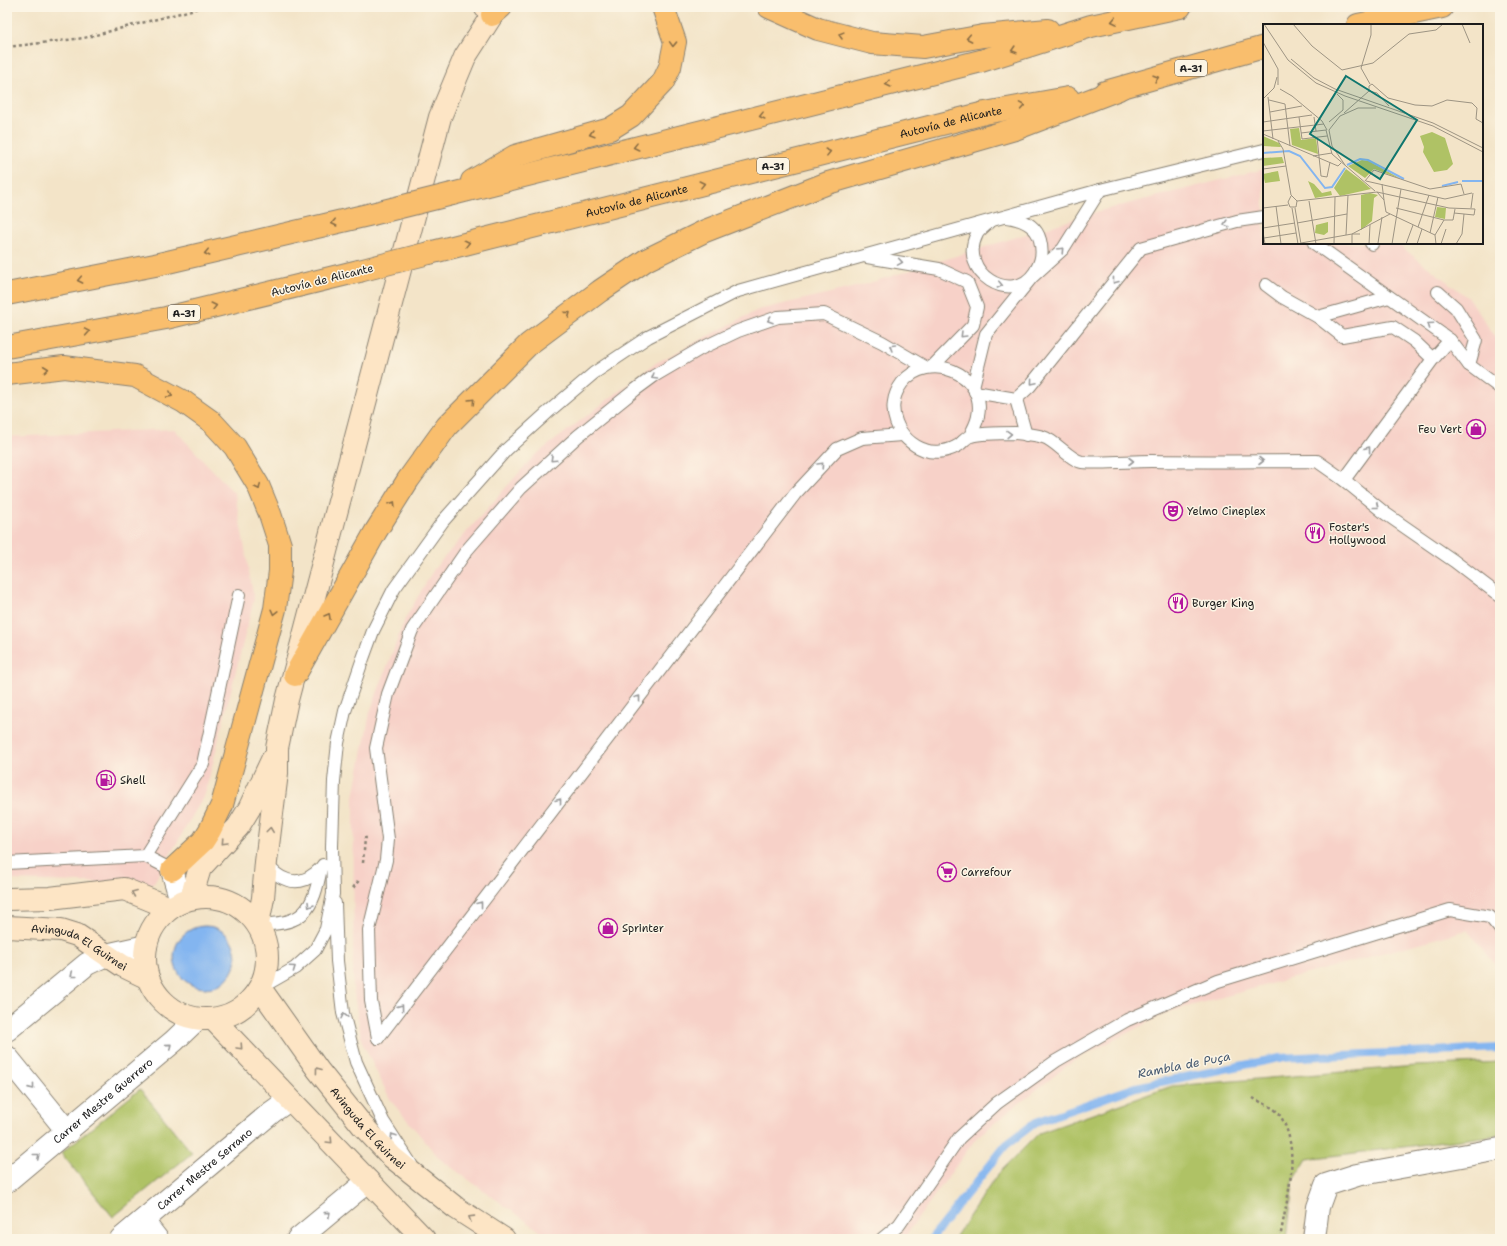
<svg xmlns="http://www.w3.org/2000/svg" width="1507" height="1246" font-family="'Shantell Sans',sans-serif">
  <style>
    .built { fill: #f7d1c8 }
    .green { fill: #afc265; stroke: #666f40 }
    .water { fill: #83b5f0; stroke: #506886 }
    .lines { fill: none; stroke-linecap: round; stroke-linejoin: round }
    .stream { stroke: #83b5f0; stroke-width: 8 }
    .lane-casing { stroke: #888072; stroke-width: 14 }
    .street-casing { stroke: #888072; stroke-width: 24 }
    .secondary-casing { stroke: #888072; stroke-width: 24 }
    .highway-casing { stroke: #888072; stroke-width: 24 }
    .path { stroke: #888072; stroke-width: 2.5; stroke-dasharray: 3 3; stroke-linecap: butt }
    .lane { stroke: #fff; stroke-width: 12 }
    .street { stroke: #fff; stroke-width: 22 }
    .secondary { stroke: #fde5c5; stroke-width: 22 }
    .highway { stroke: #f9be6d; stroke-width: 22 }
    .highway-bridge-casing { stroke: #888072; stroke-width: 24; stroke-linecap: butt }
    .highway-bridge { stroke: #f9be6d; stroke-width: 22 }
    .oneway { stroke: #8a6d44 }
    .oneway2 { stroke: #999 }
    .oneway3 { stroke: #988b79 }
    .labels { text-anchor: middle; stroke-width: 3; stroke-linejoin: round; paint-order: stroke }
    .shield { fill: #fcf5e5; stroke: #5f5d58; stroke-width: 1 }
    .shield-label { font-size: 10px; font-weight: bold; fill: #1c1c1c }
    .street-label { font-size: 11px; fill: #1c1c1c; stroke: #fcf5e5 }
    .poi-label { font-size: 11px; fill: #1c1c1c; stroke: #fcf5e5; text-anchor: start }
    .water-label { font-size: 12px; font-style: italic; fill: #455971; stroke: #fcf5e5 }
    .inset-river { fill: none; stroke: #83b5f0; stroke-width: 2 }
    .inset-road { fill: none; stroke: #9d9483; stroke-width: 1 }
    .view { fill: #0f766e; fill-opacity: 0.15; stroke: #0f766e; stroke-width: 2 }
    .inset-edge { fill: none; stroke: #1c1c1c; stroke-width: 2 }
  </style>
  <rect width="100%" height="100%" fill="#fcf5e5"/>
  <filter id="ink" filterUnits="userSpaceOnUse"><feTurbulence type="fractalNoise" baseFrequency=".025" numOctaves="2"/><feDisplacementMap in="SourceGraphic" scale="8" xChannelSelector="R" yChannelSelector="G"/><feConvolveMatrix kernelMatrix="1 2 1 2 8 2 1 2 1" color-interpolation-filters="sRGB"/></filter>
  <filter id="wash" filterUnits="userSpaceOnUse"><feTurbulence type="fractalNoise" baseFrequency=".012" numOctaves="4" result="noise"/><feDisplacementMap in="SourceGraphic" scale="16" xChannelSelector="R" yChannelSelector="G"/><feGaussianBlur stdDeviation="0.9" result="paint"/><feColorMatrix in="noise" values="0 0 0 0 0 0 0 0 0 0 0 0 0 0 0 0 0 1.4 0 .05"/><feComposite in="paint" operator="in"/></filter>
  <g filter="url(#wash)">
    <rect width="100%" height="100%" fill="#f3e4c8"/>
    <g class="built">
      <polygon points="1264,169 1264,243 1396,243 1470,299 1500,345 1500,970 1467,930 1168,1012 1073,1061 977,1137 903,1239 551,1239 440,1159 391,1101 362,1042 353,988 354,797 370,712 405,619 434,569 533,457 656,363 758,310 860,286 1100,211"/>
      <polygon points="174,429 235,494 254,599 205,794 153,884 7,880 7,437"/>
    </g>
    <g class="green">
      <polygon points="1500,1062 1500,1135 1307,1159 1293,1182 1287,1239 954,1239 997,1175 1039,1133 1172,1086 1416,1066"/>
      <polygon points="140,1089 192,1153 113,1217 61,1153"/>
    </g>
    <circle class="water" cx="205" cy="957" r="31"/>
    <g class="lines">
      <polyline class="stream" points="931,1239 1006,1145 1036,1122 1136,1087 1279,1058 1500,1048"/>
    </g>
  </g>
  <g filter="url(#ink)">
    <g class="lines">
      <defs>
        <g id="lane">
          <path d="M988,223C984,227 979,230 977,234C957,272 1012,307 1035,272C1042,261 1043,252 1040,240C1036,225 1021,219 1007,217"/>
          <polyline points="1314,243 1450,340 1469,365 1500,388"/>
          <polyline points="1371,243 1372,244"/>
          <polyline points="867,257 939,269 967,282 977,307 973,325 933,366"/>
          <polyline points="1266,285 1282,297 1318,317 1342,336 1393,327 1414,341 1433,359"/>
          <polyline points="1438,292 1456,308 1476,340 1469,365"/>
          <polyline points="1318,317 1389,297"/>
          <polyline points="973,387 986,334 1032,277 1063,249 1100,190"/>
          <polyline points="975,392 1016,399 1030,386 1141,248 1237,221 1264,217"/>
          <polyline points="1016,399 1026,435"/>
          <path d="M970,436C973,429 977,423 978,416C987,373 928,350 902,383C883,408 898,441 925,450C935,454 950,451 959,445C963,442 966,437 971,436C981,433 1004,433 1015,433C1023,434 1034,434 1043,437C1055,440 1070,460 1082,462C1104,464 1129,461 1151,461C1206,462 1262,461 1317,461L1344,480L1386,514L1454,561L1500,596"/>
          <polyline points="1344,480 1433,359 1450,340"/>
          <polyline points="145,856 172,870"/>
          <polyline points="7,863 145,856 203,764 239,595"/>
          <path d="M266,863C278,880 297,888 314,874C318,871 321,869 323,865"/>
          <polyline points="335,903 337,961 343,1013 356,1062 383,1121 411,1164"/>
          <path d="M258,924C304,926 313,910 321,868"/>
          <polyline points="260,988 295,968 315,950 326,929 333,894 332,846 334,781 338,743 345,711 361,664 373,631 394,589 443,521 506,450 547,413 594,373 648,337 738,291 1100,190 1264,150"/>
          <polyline points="378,1038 371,1001 369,930 386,860 388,839 376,748 388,694 412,630 467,550 521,488 578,436 635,390 654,376 700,349 738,331 778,317 824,314 882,342 925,367"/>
          <polyline points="378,1038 795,494 837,449 862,438 902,435"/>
          <polyline points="882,1239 899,1225 959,1138 997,1103 1056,1061 1127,1020 1218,981 1450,910 1490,917 1500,929"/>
        </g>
        <g id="street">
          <polyline points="172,870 181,901"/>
          <polyline points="7,1030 87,964 106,955 146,946"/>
          <polyline points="7,1057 68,1132"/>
          <path id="s1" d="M7,1181L174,1041L197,1019"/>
          <polyline points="143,1221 157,1239"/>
          <path id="s2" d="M121,1239L272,1112L289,1100"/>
          <polyline points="298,1239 368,1181"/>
          <polyline points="1314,1239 1318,1207 1326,1185 1357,1175 1500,1149"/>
        </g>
        <g id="secondary">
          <circle cx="206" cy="958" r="61"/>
          <polyline points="191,898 200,868 238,827 249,809 272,760"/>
          <polyline points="7,899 50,898 124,889 170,908"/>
          <polyline points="258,924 263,898 266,862 277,773 277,748 287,700 440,117 465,57 492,15 485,7"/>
          <path id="s3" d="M7,927L61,930L77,935L123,966L148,978"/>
          <path id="s4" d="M260,988L318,1070L362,1125L392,1157L456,1208L504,1239"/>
          <polyline points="213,1019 424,1239"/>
        </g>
        <g id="highway">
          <polyline points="769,7 818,29 872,43 923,47 983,36 1048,30"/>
          <polyline points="492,15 501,7"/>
          <polyline points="1358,25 1442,7"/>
          <polyline points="1105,92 1264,47"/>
          <polyline points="472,181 515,156 610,129 631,116 663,82 670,67 675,42 663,7"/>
          <polyline points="452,194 981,61 1091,26 1180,7"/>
          <path id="s5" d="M429,253L985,113L1068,98"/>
          <polyline points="7,294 155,265 372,214"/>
          <polyline points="7,347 166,318 359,271"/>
          <polyline points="7,374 64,367 135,376 184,402 212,422 235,447 258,485 270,514 280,545 280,571 275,609 222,805 210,830 203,841 172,870"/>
          <polyline points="295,675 376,531 408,480 447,426 529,344 600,291 646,260 705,231 828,183 1015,129 1119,89"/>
        </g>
      </defs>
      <use href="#lane" class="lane-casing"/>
      <use href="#street" class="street-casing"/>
      <use href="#secondary" class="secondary-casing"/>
      <use href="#highway" class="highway-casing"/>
      <g class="path">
        <polyline points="7,47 84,38 203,7"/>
        <polyline points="363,863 365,838 369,838"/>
        <polyline points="353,888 360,879"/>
        <path d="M1253,1098C1260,1102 1274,1107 1279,1114C1303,1149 1286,1200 1280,1239"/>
      </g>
      <use href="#lane" class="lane"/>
      <use href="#street" class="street"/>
      <use href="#secondary" class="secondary"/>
      <use href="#highway" class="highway"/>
      <defs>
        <g id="highway-bridge">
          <polyline points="372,214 452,194"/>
          <polyline points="359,271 429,253"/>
        </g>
      </defs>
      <use href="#highway-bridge" class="highway-bridge-casing"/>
      <use href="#highway-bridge" class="highway-bridge"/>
    </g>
    <defs><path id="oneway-chevron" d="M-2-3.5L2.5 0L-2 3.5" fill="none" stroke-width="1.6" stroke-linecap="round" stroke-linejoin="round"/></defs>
    <g class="oneway">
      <use href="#oneway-chevron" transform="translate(1114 21) rotate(168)"/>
      <use href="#oneway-chevron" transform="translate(841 35) rotate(-165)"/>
      <use href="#oneway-chevron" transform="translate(969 38) rotate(169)"/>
      <use href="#oneway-chevron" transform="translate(673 44) rotate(92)"/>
      <use href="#oneway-chevron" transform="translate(1014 50) rotate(163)"/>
      <use href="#oneway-chevron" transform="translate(1156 78) rotate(-16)"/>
      <use href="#oneway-chevron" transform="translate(888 84) rotate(166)"/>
      <use href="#oneway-chevron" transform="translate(1022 106) rotate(-10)"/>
      <use href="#oneway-chevron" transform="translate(762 116) rotate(166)"/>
      <use href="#oneway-chevron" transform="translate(592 134) rotate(164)"/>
      <use href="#oneway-chevron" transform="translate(636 147) rotate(166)"/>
      <use href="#oneway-chevron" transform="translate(828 152) rotate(-14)"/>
      <use href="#oneway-chevron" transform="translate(702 184) rotate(-14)"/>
      <use href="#oneway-chevron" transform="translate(334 223) rotate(167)"/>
      <use href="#oneway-chevron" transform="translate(467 243) rotate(-14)"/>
      <use href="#oneway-chevron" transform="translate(207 253) rotate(167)"/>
      <use href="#oneway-chevron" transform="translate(80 280) rotate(169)"/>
      <use href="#oneway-chevron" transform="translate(214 306) rotate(-14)"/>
      <use href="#oneway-chevron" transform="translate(568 314) rotate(-37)"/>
      <use href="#oneway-chevron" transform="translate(87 332) rotate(-10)"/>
      <use href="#oneway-chevron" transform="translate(46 369) rotate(-7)"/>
      <use href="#oneway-chevron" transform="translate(170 395) rotate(28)"/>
      <use href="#oneway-chevron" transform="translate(472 401) rotate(-46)"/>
      <use href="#oneway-chevron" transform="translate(258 487) rotate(64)"/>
      <use href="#oneway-chevron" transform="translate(393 504) rotate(-58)"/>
      <use href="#oneway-chevron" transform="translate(274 612) rotate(104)"/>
      <use href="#oneway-chevron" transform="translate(328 616) rotate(-60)"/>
    </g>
    <g class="oneway2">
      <use href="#oneway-chevron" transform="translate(1226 224) rotate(164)"/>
      <use href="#oneway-chevron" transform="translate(1061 250) rotate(-47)"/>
      <use href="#oneway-chevron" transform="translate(900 262) rotate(9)"/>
      <use href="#oneway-chevron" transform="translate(1115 281) rotate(128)"/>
      <use href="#oneway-chevron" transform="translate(1000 285) rotate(13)"/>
      <use href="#oneway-chevron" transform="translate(770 320) rotate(161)"/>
      <use href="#oneway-chevron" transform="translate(1430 325) rotate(-145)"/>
      <use href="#oneway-chevron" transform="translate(963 335) rotate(135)"/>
      <use href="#oneway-chevron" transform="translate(892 347) rotate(-149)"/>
      <use href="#oneway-chevron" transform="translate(654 377) rotate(149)"/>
      <use href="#oneway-chevron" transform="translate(1033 382) rotate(130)"/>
      <use href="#oneway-chevron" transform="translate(1009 434) rotate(-2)"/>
      <use href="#oneway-chevron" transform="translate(1368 449) rotate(-53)"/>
      <use href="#oneway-chevron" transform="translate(553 459) rotate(137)"/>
      <use href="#oneway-chevron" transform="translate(1131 461)"/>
      <use href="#oneway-chevron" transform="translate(1261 461)"/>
      <use href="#oneway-chevron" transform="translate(821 465) rotate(-47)"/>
      <use href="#oneway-chevron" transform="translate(1376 506) rotate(39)"/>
      <use href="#oneway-chevron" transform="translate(638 698) rotate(-52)"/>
      <use href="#oneway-chevron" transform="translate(559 801) rotate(-52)"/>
      <use href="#oneway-chevron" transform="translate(480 904) rotate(-52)"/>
      <use href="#oneway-chevron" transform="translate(310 905) rotate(121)"/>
      <use href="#oneway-chevron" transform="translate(293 968) rotate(-35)"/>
      <use href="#oneway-chevron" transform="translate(73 975) rotate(141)"/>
      <use href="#oneway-chevron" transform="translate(401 1007) rotate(-53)"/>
      <use href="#oneway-chevron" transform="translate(344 1016) rotate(-103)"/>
      <use href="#oneway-chevron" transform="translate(169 1046) rotate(-40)"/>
      <use href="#oneway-chevron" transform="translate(32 1087) rotate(51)"/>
      <use href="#oneway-chevron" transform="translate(393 1136) rotate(-122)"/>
      <use href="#oneway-chevron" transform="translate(37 1156) rotate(-39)"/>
      <use href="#oneway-chevron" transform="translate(328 1214) rotate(-40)"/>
    </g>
    <g class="oneway3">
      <use href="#oneway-chevron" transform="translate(270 830) rotate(-83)"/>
      <use href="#oneway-chevron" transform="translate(224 842) rotate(133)"/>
      <use href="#oneway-chevron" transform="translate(134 893) rotate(-158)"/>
      <use href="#oneway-chevron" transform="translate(240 1047) rotate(47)"/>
      <use href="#oneway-chevron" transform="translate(318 1070) rotate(-127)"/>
      <use href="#oneway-chevron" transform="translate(330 1141) rotate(46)"/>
      <use href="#oneway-chevron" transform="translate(471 1218) rotate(-148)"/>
    </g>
  </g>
  <defs>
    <symbol id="shop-ring" viewBox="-11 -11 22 22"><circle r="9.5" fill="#fcf5e5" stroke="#b5179e" stroke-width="1.5"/><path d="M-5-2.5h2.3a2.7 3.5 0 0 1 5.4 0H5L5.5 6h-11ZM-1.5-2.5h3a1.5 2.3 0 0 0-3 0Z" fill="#b5179e"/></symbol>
    <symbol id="theatre-ring" viewBox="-11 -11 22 22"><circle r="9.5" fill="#fcf5e5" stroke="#b5179e" stroke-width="1.5"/><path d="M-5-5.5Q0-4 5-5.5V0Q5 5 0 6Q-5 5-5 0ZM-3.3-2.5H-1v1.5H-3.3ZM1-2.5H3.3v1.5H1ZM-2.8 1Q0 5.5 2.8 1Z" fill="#b5179e"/></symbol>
    <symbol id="restaurant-ring" viewBox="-11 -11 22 22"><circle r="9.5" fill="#fcf5e5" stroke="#b5179e" stroke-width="1.5"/><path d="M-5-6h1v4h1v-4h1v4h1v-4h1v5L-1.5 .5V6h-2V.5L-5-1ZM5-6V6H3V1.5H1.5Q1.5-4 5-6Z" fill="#b5179e"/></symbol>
    <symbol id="fuel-ring" viewBox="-11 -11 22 22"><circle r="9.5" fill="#fcf5e5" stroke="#b5179e" stroke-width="1.5"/><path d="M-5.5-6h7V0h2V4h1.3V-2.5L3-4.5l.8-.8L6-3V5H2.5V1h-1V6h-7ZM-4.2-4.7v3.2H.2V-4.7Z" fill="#b5179e"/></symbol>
    <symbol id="supermarket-ring" viewBox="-11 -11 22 22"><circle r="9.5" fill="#fcf5e5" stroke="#b5179e" stroke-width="1.5"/><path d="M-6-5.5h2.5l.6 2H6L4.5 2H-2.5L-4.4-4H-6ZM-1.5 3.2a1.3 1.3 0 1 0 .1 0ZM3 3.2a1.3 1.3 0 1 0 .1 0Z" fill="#b5179e"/></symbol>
  </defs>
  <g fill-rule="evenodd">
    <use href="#shop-ring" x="1465" y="418" width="22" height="22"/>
    <use href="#theatre-ring" x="1162" y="500" width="22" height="22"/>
    <use href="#restaurant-ring" x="1304" y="522" width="22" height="22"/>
    <use href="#restaurant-ring" x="1167" y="592" width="22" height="22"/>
    <use href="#fuel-ring" x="95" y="769" width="22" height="22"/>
    <use href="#supermarket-ring" x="936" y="861" width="22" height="22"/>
    <use href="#shop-ring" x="597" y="917" width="22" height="22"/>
  </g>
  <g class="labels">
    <g class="shield">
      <rect x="1175" y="60" width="32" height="16" rx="3"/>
      <rect x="757" y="158" width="32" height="16" rx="3"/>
      <rect x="168" y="305" width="32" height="16" rx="3"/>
    </g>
    <g class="shield-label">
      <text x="1191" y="72">A-31</text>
      <text x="773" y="170">A-31</text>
      <text x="184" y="317">A-31</text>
    </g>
    <g class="street-label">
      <text dy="4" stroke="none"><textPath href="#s5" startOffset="538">Autovía de Alicante</textPath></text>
      <text dy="4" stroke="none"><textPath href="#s5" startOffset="214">Autovía de Alicante</textPath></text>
      <text transform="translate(322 280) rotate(-14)" y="4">Autovía de Alicante</text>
      <text dy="4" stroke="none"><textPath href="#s3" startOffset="77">Avinguda El Guirnei</textPath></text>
      <text dy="4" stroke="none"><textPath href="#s1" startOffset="125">Carrer Mestre Guerrero</textPath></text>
      <text dy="4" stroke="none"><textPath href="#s4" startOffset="177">Avinguda El Guirnei</textPath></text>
      <text dy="4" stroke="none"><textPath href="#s2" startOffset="109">Carrer Mestre Serrano</textPath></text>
    </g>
    <g class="poi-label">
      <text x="1462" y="433" text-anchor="end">Feu Vert</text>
      <text x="1187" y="515">Yelmo Cineplex</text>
      <text x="1329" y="531">Foster's<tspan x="1329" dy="13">Hollywood</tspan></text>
      <text x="1192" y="607">Burger King</text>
      <text x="120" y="784">Shell</text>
      <text x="961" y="876">Carrefour</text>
      <text x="622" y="932">Sprinter</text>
    </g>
    <g class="water-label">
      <text transform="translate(1184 1065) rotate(-11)" y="4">Rambla de Puça</text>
    </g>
  </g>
  <g transform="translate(1263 24)">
    <rect width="220" height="220" fill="#f3e4c8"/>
    <path d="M36,104L38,116L53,114L55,130L29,121L27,105ZM169,108L182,114L190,140L184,146L171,148L160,128L161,123L157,112ZM0,112L16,119L18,123L0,122ZM19,133L21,139L0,142V134ZM99,136L106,137L138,155L111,145L102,154L85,142ZM83,145L99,157L108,165L77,172L71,164ZM15,147L17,157L2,159L0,150ZM45,157L51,160L59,169L68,167L69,171L52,174ZM107,169L115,171L111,174L109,197L98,206V171ZM174,183L183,184L182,195L172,193ZM65,198V208L61,211L52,209L53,201Z" fill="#afc265"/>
    <path class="inset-river" d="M0,129L26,127L37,132L62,164L69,163L82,144M84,141L97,135L105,136L141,155M199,157H220M179,162L195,158"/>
    <path class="inset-road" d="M1,0L25,36L53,59L82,72L170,102L220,128M30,0L49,22L79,46L110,39L146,10L173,6L180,0M199,0L207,19M0,18L15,45V61M28,35L51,54L72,65L170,99L220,124M107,60L98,44L108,11V0M17,65L29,72L59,97L64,106M106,67L114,69L126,82M5,73L10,115M0,75L11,64L14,53M6,76L22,80L27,122M7,88L39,82M81,89L106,67V62L109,60L125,74L152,81L169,82L184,76L209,79L214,84L213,95L220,99M77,92L95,84H113M36,93L39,115L64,112M51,93L53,107M0,98L49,91M66,98L80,86V76L74,70M63,106L69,130L112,167M66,106L77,92M66,106L69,122L82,141M0,107L61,100M38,109L63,106M0,110L75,142L78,139M54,113L58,152L64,153L67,138M15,117L20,125L28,171L34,177L114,168L121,176L123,188L172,211M50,132L69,129M0,145L23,142M102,157L111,146L167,165L198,160L201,170M103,157L182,175L209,169M119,160L121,176M114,168L186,184L212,185L211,191L191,189M28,172L25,178L27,183H33L34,177M46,177L53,220M13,182L18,220M0,184L25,181M29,184L35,220M32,184L38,220M133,184L181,196H190L192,185M208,184L210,169M34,199L84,190M155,203L166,171M0,204L32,199M0,208L2,220M167,209L175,173M83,211L85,171M1,214L33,209M38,219L89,210L127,190M115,219L119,193M71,220L72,173M89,220V210H97M106,220L107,201M129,220L138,165M143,220L150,201M154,220L159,205M173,220L172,211L181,196M178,220L183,205M193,220L199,210L201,190"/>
    <path class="view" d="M83,52L154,96L117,155L47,110Z"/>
    <rect width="220" height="220" class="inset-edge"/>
  </g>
  <rect width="1507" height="1246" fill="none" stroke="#fcf5e5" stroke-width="24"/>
</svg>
